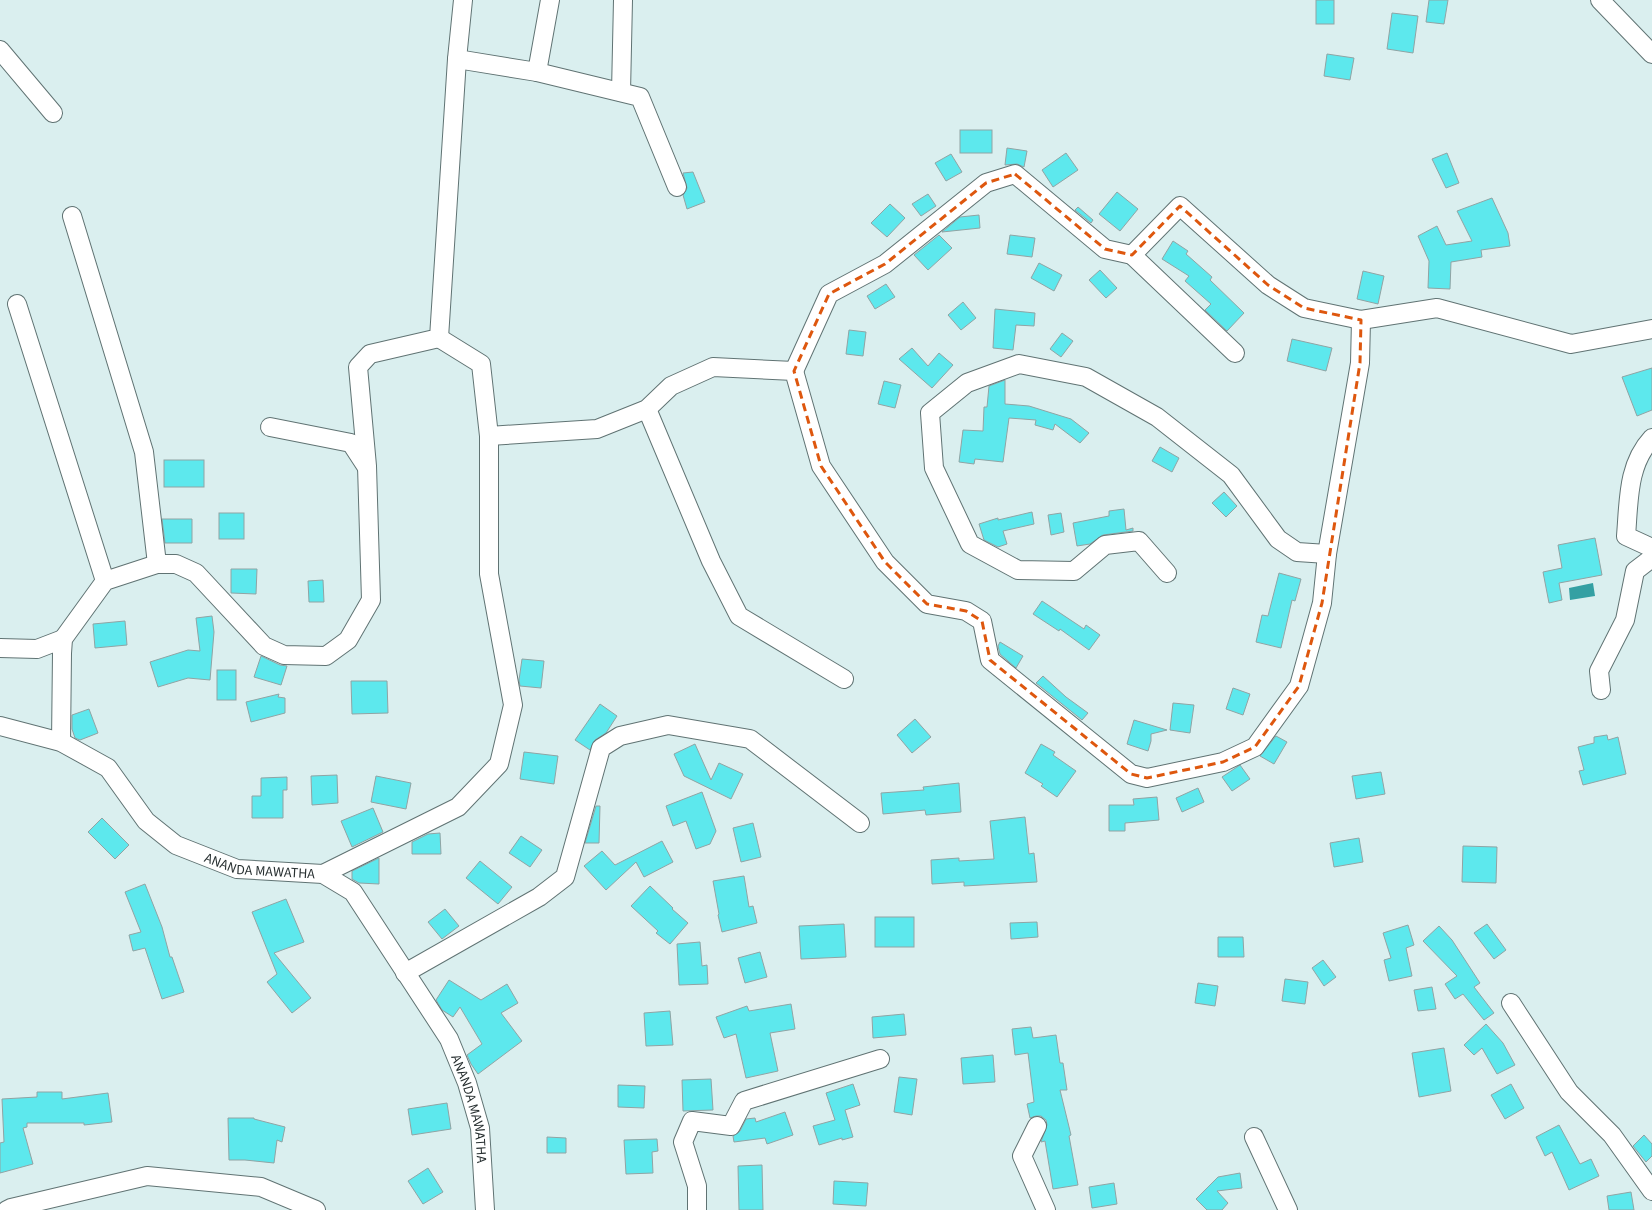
<svg xmlns="http://www.w3.org/2000/svg" width="1652" height="1210" font-family="'Source Sans 3',sans-serif">
  <style>
    .water { fill: #34a0a3 }
    .building { fill: #5de8ed; stroke: #90a4a4 }
    .lines { fill: none; stroke-linecap: round; stroke-linejoin: round }
    .minor-casing { stroke: #607373; stroke-width: 20 }
    .minor { stroke: #fff; stroke-width: 18 }
    .marked { fill: none; stroke: #de570e; stroke-width: 3; stroke-dasharray: 8 5; stroke-linejoin: round }
    .labels { text-anchor: middle; stroke-width: 3; stroke-linejoin: round; paint-order: stroke }
    .street-label { font-size: 14px; fill: #272f30; stroke: #daefef }
  </style>
  <rect width="100%" height="100%" fill="#daefef"/>
  <polygon class="water" points="1593,583 1595,596 1570,600 1569,588"/>
  <g class="building">
    <rect x="1316" y="0" width="18" height="24"/>
    <polygon points="1429,0 1448,0 1444,24 1426,22"/>
    <polygon points="1392,13 1418,16 1413,53 1387,49"/>
    <polygon points="1327,54 1354,58 1350,80 1324,76"/>
    <rect x="960" y="130" width="32" height="23"/>
    <polygon points="1007,148 1027,151 1024,167 1017,164 1005,165"/>
    <polygon points="1066,153 1078,170 1053,187 1042,170"/>
    <polygon points="1447,153 1459,183 1446,188 1432,159"/>
    <polygon points="951,154 962,172 946,181 935,163"/>
    <polygon points="693,172 705,202 687,209 683,195 687,188 683,173"/>
    <polygon points="1117,192 1138,209 1120,231 1099,214"/>
    <polygon points="928,194 936,206 921,216 912,204"/>
    <polygon points="1492,198 1508,233 1510,246 1481,250 1482,257 1451,262 1450,289 1428,288 1429,261 1418,236 1437,226 1446,245 1472,241 1457,211"/>
    <polygon points="890,204 905,218 887,237 871,223"/>
    <polygon points="1078,207 1093,220 1091,223 1075,210"/>
    <polygon points="979,215 980,228 942,232 960,217"/>
    <polygon points="939,235 952,248 928,270 914,255"/>
    <polygon points="1010,235 1035,238 1032,257 1007,254"/>
    <polygon points="1173,241 1188,251 1186,254 1212,277 1210,280 1244,313 1227,331 1205,310 1211,304 1185,281 1189,276 1162,259"/>
    <polygon points="1039,263 1062,275 1054,291 1031,278"/>
    <polygon points="1100,270 1117,288 1106,298 1089,280"/>
    <polygon points="1363,271 1384,276 1378,304 1357,299"/>
    <polygon points="886,284 895,297 875,309 867,296"/>
    <polygon points="963,302 976,318 961,330 948,315"/>
    <polygon points="995,309 1035,313 1034,326 1016,325 1013,350 993,348"/>
    <polygon points="849,330 866,332 863,356 846,354"/>
    <polygon points="1062,333 1073,341 1061,357 1050,349"/>
    <polygon points="1292,339 1332,348 1326,371 1287,361"/>
    <polygon points="912,348 928,366 939,353 953,365 932,388 899,359"/>
    <polygon points="1652,368 1652,410 1637,416 1622,377"/>
    <polygon points="1005,380 1005,404 1029,406 1071,419 1089,433 1080,443 1055,424 1053,430 1035,425 1036,420 1009,418 1003,462 975,459 974,464 959,462 963,430 983,431 984,407 987,407 989,386"/>
    <polygon points="884,381 901,385 895,408 878,404"/>
    <polygon points="1160,447 1179,458 1172,472 1152,461"/>
    <rect x="164" y="460" width="40" height="27"/>
    <polygon points="1224,492 1237,506 1226,517 1212,503"/>
    <polygon points="1124,509 1126,530 1133,528 1133,531 1103,535 1090,544 1077,546 1073,523 1109,516 1109,511"/>
    <polygon points="1032,512 1034,524 1003,531 1007,544 998,547 984,540 979,524 998,518 998,520"/>
    <rect x="219" y="513" width="25" height="26"/>
    <polygon points="1061,513 1064,532 1051,535 1048,515"/>
    <polygon points="162,519 192,519 192,543 165,543"/>
    <polygon points="1595,538 1602,575 1559,583 1562,600 1549,603 1543,572 1562,568 1558,545"/>
    <polygon points="231,569 257,569 256,594 231,593"/>
    <polygon points="1279,573 1301,579 1295,601 1292,600 1281,648 1256,642 1262,615 1268,616"/>
    <polygon points="323,580 324,602 309,602 308,581"/>
    <polygon points="1042,601 1084,629 1086,625 1100,635 1089,650 1060,629 1059,631 1033,614"/>
    <polygon points="212,616 214,632 210,680 188,678 158,687 150,662 188,650 200,651 196,618"/>
    <polygon points="125,621 127,645 95,648 93,624"/>
    <polygon points="1000,642 1023,656 1016,668 1000,654 998,646"/>
    <polygon points="261,656 280,665 287,666 281,685 254,677"/>
    <polygon points="522,659 544,661 541,688 520,686 519,680"/>
    <rect x="217" y="670" width="19" height="30"/>
    <polygon points="1043,676 1066,697 1088,713 1082,720 1036,683"/>
    <polygon points="351,681 387,681 388,713 352,714"/>
    <polygon points="1233,688 1250,694 1243,715 1226,709"/>
    <polygon points="279,694 278,697 285,698 285,713 251,722 246,702"/>
    <polygon points="1173,703 1194,705 1190,733 1170,730"/>
    <polygon points="600,704 617,716 606,733 595,740 590,750 575,740"/>
    <polygon points="89,709 98,733 80,740 75,738 72,729 72,715"/>
    <polygon points="915,719 931,737 912,753 897,735"/>
    <polygon points="1134,720 1167,730 1151,734 1151,741 1148,751 1127,744"/>
    <polygon points="1607,735 1608,740 1618,737 1626,774 1583,785 1579,771 1584,770 1578,747 1594,743 1594,737"/>
    <polygon points="1276,736 1287,742 1274,764 1260,756"/>
    <polygon points="695,744 711,780 719,763 743,774 731,799 684,776 674,754"/>
    <polygon points="1041,744 1055,752 1053,755 1076,771 1057,797 1041,786 1043,784 1025,773"/>
    <polygon points="524,752 558,756 554,784 520,779"/>
    <polygon points="1240,765 1250,779 1232,791 1222,777"/>
    <polygon points="1381,772 1385,794 1356,799 1352,776"/>
    <polygon points="337,775 338,803 312,805 311,776"/>
    <polygon points="376,776 411,783 406,809 371,802"/>
    <polygon points="287,777 287,790 283,790 283,818 252,818 252,796 261,796 261,778"/>
    <polygon points="959,783 961,812 926,815 925,810 883,814 881,793 924,790 923,787"/>
    <polygon points="1198,788 1204,802 1182,812 1176,798"/>
    <polygon points="702,792 716,831 710,844 696,849 686,821 673,826 666,806"/>
    <polygon points="1157,797 1159,820 1125,823 1125,831 1109,831 1109,805 1134,805 1133,799"/>
    <polygon points="596,806 600,806 599,843 585,843"/>
    <polygon points="373,808 383,832 352,847 341,821"/>
    <polygon points="1025,817 1029,854 1034,853 1037,882 964,886 964,882 932,884 931,860 959,858 959,861 994,859 990,821"/>
    <polygon points="102,818 129,845 115,859 88,832"/>
    <polygon points="753,823 761,857 741,862 733,828"/>
    <polygon points="440,833 441,854 412,854 412,842 428,834"/>
    <polygon points="521,836 542,850 530,867 509,853"/>
    <polygon points="1359,838 1363,862 1334,867 1330,843"/>
    <polygon points="662,841 673,862 644,877 636,862 606,890 584,866 602,851 615,865"/>
    <polygon points="1463,846 1497,847 1496,883 1462,882"/>
    <polygon points="379,858 379,884 359,883 352,879 352,871"/>
    <polygon points="480,861 512,887 498,904 466,878"/>
    <polygon points="744,876 749,907 753,906 757,923 722,932 718,915 719,914 713,881"/>
    <polygon points="145,884 162,927 170,957 172,957 184,992 162,999 145,948 133,951 129,935 141,932 125,892"/>
    <polygon points="650,886 673,908 672,909 688,923 670,944 656,933 658,931 631,906"/>
    <polygon points="286,899 304,942 274,953 311,998 292,1013 267,982 277,974 252,912"/>
    <polygon points="445,909 459,926 442,939 428,922"/>
    <rect x="875" y="917" width="39" height="30"/>
    <polygon points="1037,922 1038,937 1011,939 1010,923"/>
    <polygon points="844,924 846,957 801,959 799,926"/>
    <polygon points="1487,924 1506,950 1494,959 1474,933"/>
    <polygon points="1408,925 1414,945 1406,948 1412,976 1389,981 1384,960 1391,958 1383,933"/>
    <polygon points="1439,926 1452,940 1480,983 1474,987 1494,1013 1484,1020 1463,994 1455,999 1445,984 1457,976 1423,941"/>
    <polygon points="1218,937 1243,937 1244,957 1218,957"/>
    <polygon points="700,942 702,966 707,965 708,984 679,985 677,944"/>
    <polygon points="760,952 767,977 745,983 738,958"/>
    <polygon points="1323,960 1336,977 1324,986 1312,968"/>
    <polygon points="1285,979 1308,982 1305,1004 1282,1001"/>
    <polygon points="449,980 481,1000 507,984 518,1003 501,1013 522,1041 478,1074 471,1064 467,1055 482,1044 460,1007 453,1017 442,1010 436,1000"/>
    <polygon points="1198,983 1218,986 1215,1006 1195,1003"/>
    <polygon points="1432,987 1436,1009 1418,1011 1414,990"/>
    <polygon points="791,1004 795,1029 770,1033 778,1071 746,1078 736,1034 724,1038 716,1017 747,1006 749,1011"/>
    <polygon points="670,1011 673,1045 646,1046 644,1013"/>
    <polygon points="904,1014 906,1035 873,1038 872,1017"/>
    <polygon points="1486,1024 1503,1043 1515,1065 1497,1074 1482,1048 1474,1055 1464,1045"/>
    <polygon points="1031,1027 1033,1038 1056,1035 1060,1063 1063,1063 1067,1090 1060,1090 1071,1135 1069,1136 1078,1185 1053,1189 1045,1141 1041,1142 1047,1125 1046,1120 1041,1116 1036,1116 1030,1118 1027,1104 1034,1102 1028,1053 1015,1055 1012,1029"/>
    <polygon points="1444,1048 1451,1091 1419,1097 1412,1053"/>
    <polygon points="993,1055 995,1082 963,1084 961,1058"/>
    <polygon points="899,1077 917,1079 912,1115 894,1112"/>
    <polygon points="711,1079 713,1110 683,1111 682,1080"/>
    <polygon points="853,1084 860,1105 845,1110 853,1137 842,1140 842,1138 819,1145 813,1126 835,1120 826,1093"/>
    <polygon points="1511,1084 1524,1108 1505,1119 1491,1095"/>
    <polygon points="618,1085 645,1086 644,1108 618,1107"/>
    <polygon points="37,1092 62,1092 62,1099 108,1093 112,1122 84,1125 84,1123 27,1123 27,1127 23,1128 33,1164 0,1173 0,1143 4,1142 2,1099 37,1097"/>
    <polygon points="447,1103 451,1129 412,1135 408,1109"/>
    <polygon points="785,1112 793,1135 767,1144 765,1138 734,1142 733,1136 740,1131 746,1119 755,1118 756,1122"/>
    <polygon points="228,1118 254,1118 254,1119 285,1127 282,1142 277,1140 274,1163 245,1160 229,1160"/>
    <polygon points="1559,1125 1580,1164 1591,1159 1599,1176 1569,1190 1552,1152 1545,1156 1536,1137"/>
    <polygon points="1644,1135 1652,1144 1652,1156 1646,1162 1633,1146"/>
    <polygon points="547,1137 566,1138 566,1153 547,1153"/>
    <polygon points="657,1139 658,1151 652,1152 653,1173 626,1174 624,1140"/>
    <polygon points="762,1165 763,1210 739,1210 738,1166"/>
    <polygon points="428,1168 443,1192 423,1204 408,1181"/>
    <polygon points="1240,1173 1242,1188 1217,1191 1228,1203 1222,1210 1207,1210 1196,1199 1218,1177"/>
    <polygon points="834,1181 868,1183 866,1206 833,1204"/>
    <polygon points="1114,1183 1117,1204 1092,1208 1089,1187"/>
    <polygon points="1631,1192 1634,1210 1609,1210 1607,1196"/>
  </g>
  <g class="lines">
    <defs>
      <g id="minor">
        <polyline points="1600,0 1652,54"/>
        <polyline points="0,50 53,113"/>
        <polyline points="457,59 537,72 550,0"/>
        <polyline points="537,72 640,97 677,187"/>
        <polyline points="621,92 623,0"/>
        <polyline points="72,216 144,452 157,564"/>
        <polyline points="1132,255 1235,353"/>
        <polyline points="17,304 105,581"/>
        <polyline points="794,371 829,294 885,264 986,183 1015,174 1105,249 1132,255 1180,206 1268,285 1304,308 1361,320 1437,308 1571,344 1652,329"/>
        <polyline points="647,409 711,561 739,616 844,679"/>
        <polyline points="270,427 351,443 366,466"/>
        <polyline points="489,436 597,429 647,409 671,386 713,367 794,371 821,466 885,562 927,604 966,611 982,621 990,660 1131,774 1147,778 1223,762 1255,747 1299,686 1322,603 1327,554 1360,363 1361,320"/>
        <path d="M1652,438C1627,465 1629,501 1626,536L1652,548"/>
        <polyline points="1167,573 1139,541 1105,545 1074,571 1018,570 970,544 934,468 930,413 967,383 1019,364 1086,377 1157,417 1231,475 1278,539 1297,552 1327,554"/>
        <polyline points="0,648 37,649 63,639"/>
        <polyline points="1601,690 1599,671 1625,620 1635,571 1652,558"/>
        <path id="s1" d="M0,726L61,742L108,768L146,821L176,845L237,869L323,874L353,892L449,1039L467,1083L480,1128L485,1210"/>
        <polyline points="61,742 62,653 63,639 105,581 157,564 176,564 196,573 264,646 284,655 326,656 348,640 371,600 367,466 358,367 370,354 439,338 457,59 463,0"/>
        <polyline points="323,874 458,807 499,764 513,705 489,574 489,436 481,364 439,338"/>
        <polyline points="405,973 539,897 565,877 601,748 620,736 668,725 750,739 860,823"/>
        <polyline points="1511,1003 1569,1092 1612,1135 1652,1191"/>
        <polyline points="1037,1126 1022,1156 1046,1210"/>
        <polyline points="1254,1137 1288,1210"/>
        <polyline points="7,1210 11,1208 147,1176 261,1187 316,1210"/>
        <polyline points="697,1210 697,1186 683,1142 692,1121 731,1126 744,1101 880,1059"/>
      </g>
    </defs>
    <use href="#minor" class="minor-casing"/>
    <use href="#minor" class="minor"/>
  </g>
  <path class="marked" d="M1015,174L1105,249L1132,255L1180,206L1268,285L1304,308L1361,320L1360,363L1322,603L1299,686L1255,747L1223,762L1147,778L1131,774L990,660L982,621L966,611L927,604L885,562L821,466L794,371L829,294L885,264L986,183Z"/>
  <g class="labels">
    <g class="street-label">
      <text dy="5" stroke="none"><textPath href="#s1" startOffset="308">ANANDA MAWATHA</textPath></text>
      <text dy="5" stroke="none"><textPath href="#s1" startOffset="656">ANANDA MAWATHA</textPath></text>
    </g>
  </g>
</svg>
